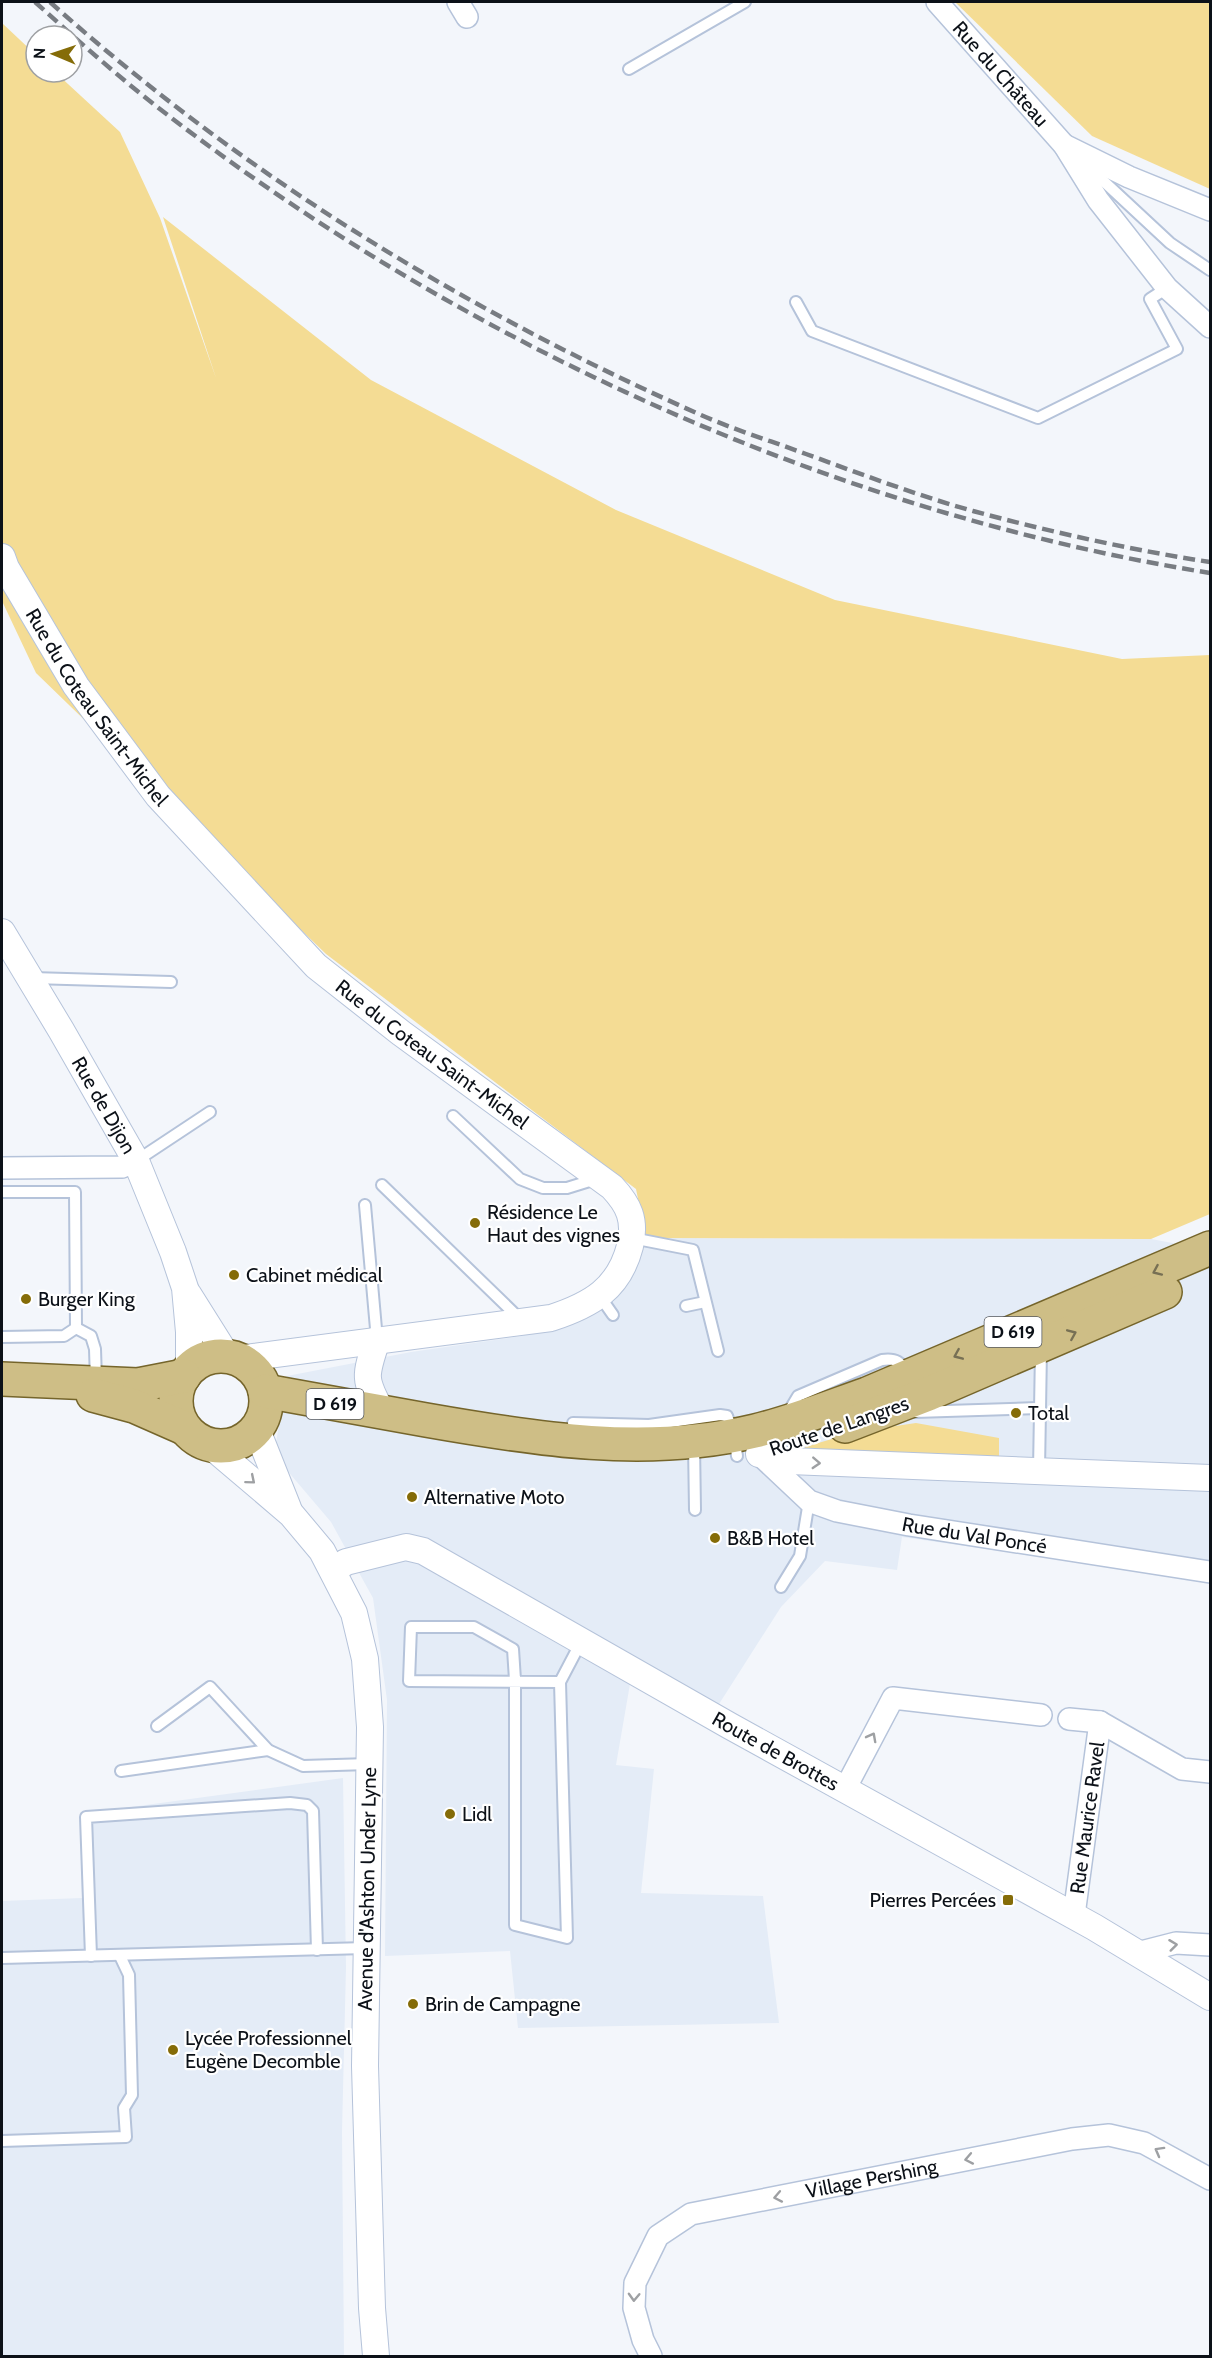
<svg xmlns="http://www.w3.org/2000/svg" width="1212" height="2358" font-family="Cabin,sans-serif">
  <style>
    .built { fill: #e4ecf7 }
    .green { fill: #f4dc94 }
    .lines { fill: none; stroke-linecap: round; stroke-linejoin: round }
    .service-casing { stroke: #b5c3da; stroke-width: 14 }
    .minor-casing { stroke: #b5c3da; stroke-width: 24 }
    .tertiary-casing { stroke: #b5c3da; stroke-width: 28 }
    .primary-casing { stroke: #75652b; stroke-width: 36 }
    .service { stroke: #fff; stroke-width: 10 }
    .minor { stroke: #fff; stroke-width: 21 }
    .tertiary { stroke: #fff; stroke-width: 26 }
    .primary { stroke: #cebe86; stroke-width: 33 }
    .rail { stroke: #787c82; stroke-width: 4.5; stroke-dasharray: 12 6; stroke-linecap: butt }
    .oneway { stroke: #777054 }
    .oneway2 { stroke: #9ea0a3 }
    .poi-dot { fill: #856c08; stroke: #fff; stroke-width: 2 }
    .labels { text-anchor: middle; stroke-width: 4.5; stroke-linejoin: round; paint-order: stroke }
    .shield { fill: #fff; stroke: #55585d; stroke-width: 1.5 }
    .shield-label { font-size: 18px; font-weight: bold; fill: #0c1118 }
    .street-label { font-size: 20px; fill: #0c1118; stroke: #fff }
    .poi-label { font-size: 20px; fill: #0c1118; stroke: #fff; text-anchor: start }
  </style>
  <rect width="100%" height="100%" fill="#f3f6fb"/>
  <g class="built">
    <polygon points="646,1238 1151,1239 1210,1250 1210,1581 902,1537 897,1570 825,1561 781,1607 705,1726 630,1684 616,1765 654,1769 641,1893 763,1896 779,2023 518,2028 510,1951 385,1956 387,1700 373,1598 331,1522 274,1455 287,1376 411,1352 522,1336 599,1307 629,1283"/>
    <polygon points="343,1778 346,1967 342,2132 344,2356 2,2356 2,1901 82,1898 80,1814"/>
  </g>
  <g class="green">
    <polygon points="955,2 1210,2 1210,189 1092,136"/>
    <polygon points="2,23 36,55 36,72 55,72 120,132 160,218 216,378 163,217 371,380 616,510 835,600 1122,659 1210,655 1210,1214 1151,1239 646,1238 636,1189 326,954 36,673 2,601"/>
    <polygon points="916,1423 999,1438 999,1457 805,1456 805,1447 855,1432"/>
  </g>
  <g class="lines">
    <defs>
      <g id="service">
        <polyline points="629,69 745,2"/>
        <polyline points="1084,163 1170,243 1210,270"/>
        <polyline points="796,302 812,331 1038,418 1177,349 1150,299 1167,288"/>
        <polyline points="32,978 171,982"/>
        <polyline points="453,1116 520,1179 543,1188 567,1188 596,1179"/>
        <polyline points="136,1161 210,1112"/>
        <polyline points="382,1185 520,1319"/>
        <polyline points="2,1192 75,1192 76,1328"/>
        <polyline points="365,1205 377,1340"/>
        <polyline points="632,1238 693,1250 718,1351"/>
        <polyline points="599,1295 613,1315"/>
        <polyline points="686,1306 705,1302"/>
        <polyline points="76,1328 91,1336 95,1349 96,1380"/>
        <polyline points="2,1337 64,1336 76,1328"/>
        <polyline points="915,1412 1039,1408"/>
        <path d="M792,1416V1406L798,1396L882,1360C896,1358 901,1362 907,1373"/>
        <polyline points="573,1423 649,1425 720,1415 727,1416 734,1435 737,1456"/>
        <polyline points="694,1444 695,1510"/>
        <polyline points="1039,1470 1041,1350"/>
        <polyline points="781,1587 800,1556 809,1501"/>
        <polyline points="560,1682 409,1681 411,1627 474,1627 513,1649 515,1680 515,1925 567,1938 560,1682 581,1642"/>
        <polyline points="157,1726 210,1687 268,1750 303,1766 369,1764"/>
        <polyline points="121,1771 268,1750"/>
        <polyline points="91,1956 86,1817 290,1803 307,1805 313,1811 317,1950"/>
        <polyline points="2,1958 366,1948"/>
        <polyline points="2,2141 126,2137 124,2108 132,2095 129,1975 120,1956"/>
      </g>
      <g id="minor">
        <polyline points="458,2 467,17"/>
        <path id="s1" d="M937,2L1064,145L1098,200L1167,288L1210,327"/>
        <polyline points="1064,145 1129,177 1210,210"/>
        <polyline points="2,1168 122,1167 136,1161"/>
        <path id="s2" d="M759,1454L809,1501L837,1511L909,1525L1210,1572"/>
        <polyline points="1069,1719 1100,1722 1182,1769 1210,1772"/>
        <polyline points="845,1789 893,1698 1041,1715"/>
        <path id="s3" d="M1074,1915L1100,1722"/>
        <polyline points="1137,1953 1176,1943 1210,1945"/>
        <path id="s4" d="M651,2356L643,2340L634,2308L635,2283L658,2236L691,2214L1072,2139L1109,2135L1144,2143L1210,2179"/>
      </g>
      <g id="tertiary">
        <path id="s5" d="M2,557L6,568L76,686L158,796L316,966L401,1033L612,1187C629,1205 636,1220 630,1246C619,1289 591,1305 551,1318L238,1359"/>
        <path id="s6" d="M2,932L61,1030L136,1161L173,1252L185,1288L189,1332V1369"/>
        <polyline points="188,1294 227,1356"/>
        <path d="M377,1340C365,1375 363,1379 382,1412"/>
        <polyline points="257,1430 288,1508"/>
        <polyline points="211,1446 291,1514 322,1551 354,1613 365,1659 370,1727 365,2066 372,2308 376,2356"/>
        <polyline points="759,1454 790,1461 1210,1478"/>
        <path id="s7" d="M333,1570L346,1562L406,1547L423,1551L730,1726L1094,1927L1210,1997"/>
      </g>
      <g id="primary">
        <circle cx="221" cy="1401" r="45"/>
        <polyline points="2,1379 138,1385 184,1376"/>
        <path d="M265,1391C319,1401 372,1410 426,1420C534,1439 647,1457 755,1431C793,1422 830,1407 867,1394L1210,1248"/>
        <polyline points="93,1395 134,1406 184,1428"/>
        <polyline points="845,1426 928,1394 1165,1292"/>
      </g>
    </defs>
    <use href="#service" class="service-casing"/>
    <use href="#minor" class="minor-casing"/>
    <use href="#tertiary" class="tertiary-casing"/>
    <use href="#primary" class="primary-casing"/>
    <use href="#service" class="service"/>
    <use href="#minor" class="minor"/>
    <use href="#tertiary" class="tertiary"/>
    <use href="#primary" class="primary"/>
    <g class="rail">
      <path d="M35,2C74,37 114,73 156,106C459,342 830,512 1210,573"/>
      <path d="M50,2C243,175 464,310 701,415C735,430 771,441 806,454C861,474 916,495 973,511C1051,532 1131,550 1210,562"/>
    </g>
  </g>
  <defs><path id="oneway-chevron" d="M-2-3.5L2.5 0L-2 3.5" fill="none" stroke-width="1.6" stroke-linecap="round" stroke-linejoin="round" transform="scale(1.5)"/></defs>
  <g class="oneway">
    <use href="#oneway-chevron" transform="translate(1157 1271) rotate(156)"/>
    <use href="#oneway-chevron" transform="translate(1072 1334) rotate(-23)"/>
    <use href="#oneway-chevron" transform="translate(958 1355) rotate(157)"/>
  </g>
  <g class="oneway2">
    <use href="#oneway-chevron" transform="translate(816 1463) rotate(3)"/>
    <use href="#oneway-chevron" transform="translate(251 1480) rotate(40)"/>
    <use href="#oneway-chevron" transform="translate(872 1737) rotate(-62)"/>
    <use href="#oneway-chevron" transform="translate(1173 1945) rotate(-7)"/>
    <use href="#oneway-chevron" transform="translate(1159 2151) rotate(-151)"/>
    <use href="#oneway-chevron" transform="translate(969 2159) rotate(169)"/>
    <use href="#oneway-chevron" transform="translate(778 2197) rotate(169)"/>
    <use href="#oneway-chevron" transform="translate(634 2297) rotate(92)"/>
  </g>
  <g class="poi-dot">
    <circle cx="475" cy="1223" r="6"/>
    <circle cx="234" cy="1275" r="6"/>
    <circle cx="26" cy="1299" r="6"/>
    <circle cx="1016" cy="1413" r="6"/>
    <circle cx="412" cy="1497" r="6"/>
    <circle cx="715" cy="1538" r="6"/>
    <circle cx="450" cy="1814" r="6"/>
    <rect x="1002" y="1894" width="12" height="12" rx="3"/>
    <circle cx="413" cy="2004" r="6"/>
    <circle cx="173" cy="2050" r="6"/>
  </g>
  <g class="labels">
    <g class="shield">
      <rect x="984.5" y="1317" width="57" height="30" rx="4.5"/>
      <rect x="306.5" y="1389" width="57" height="30" rx="4.5"/>
    </g>
    <g class="shield-label">
      <text x="1013" y="1338">D 619</text>
      <text x="335" y="1410">D 619</text>
    </g>
    <g class="street-label">
      <text dy="7" stroke="none"><textPath href="#s1" startOffset="96">Rue du Château</textPath></text>
      <text dy="7" stroke="none"><textPath href="#s5" startOffset="178">Rue du Coteau Saint-Michel</textPath></text>
      <text dy="7" stroke="none"><textPath href="#s5" startOffset="664">Rue du Coteau Saint-Michel</textPath></text>
      <text dy="7" stroke="none"><textPath href="#s6" startOffset="201">Rue de Dijon</textPath></text>
      <text transform="translate(839 1426) rotate(-19)" y="7">Route de Langres</text>
      <text dy="7" stroke="none"><textPath href="#s2" startOffset="238">Rue du Val Poncé</textPath></text>
      <text dy="7" stroke="none"><textPath href="#s7" startOffset="500">Route de Brottes</textPath></text>
      <text dy="7" stroke="none"><textPath href="#s3" startOffset="98">Rue Maurice Ravel</textPath></text>
      <text transform="translate(367 1889) rotate(-89)" y="7">Avenue d'Ashton Under Lyne</text>
      <text dy="7" stroke="none"><textPath href="#s4" startOffset="352">Village Pershing</textPath></text>
    </g>
    <g class="poi-label">
      <text x="487" y="1219">Résidence Le<tspan x="487" dy="23">Haut des vignes</tspan></text>
      <text x="246" y="1282">Cabinet médical</text>
      <text x="38" y="1306">Burger King</text>
      <text x="1028" y="1420">Total</text>
      <text x="424" y="1504">Alternative Moto</text>
      <text x="727" y="1545">B&amp;B Hotel</text>
      <text x="462" y="1821">Lidl</text>
      <text x="996" y="1907" text-anchor="end">Pierres Percées</text>
      <text x="425" y="2011">Brin de Campagne</text>
      <text x="185" y="2045">Lycée Professionnel<tspan x="185" dy="23">Eugène Decomble</tspan></text>
    </g>
  </g>
  <rect width="1212" height="2358" fill="none" stroke="#0c1118" stroke-width="6"/>
  <g transform="translate(54 54) rotate(272)"><circle r="28" fill="#ffffff" stroke="#9ea0a3" stroke-width="1.5"/>
  <path d="M0-4.5L10 22L0 15L-10 22Z" fill="#856c08"/>
  <text y="-9" font-size="16" font-weight="bold" text-anchor="middle" fill="#0c1118">N</text>
  </g>
</svg>
